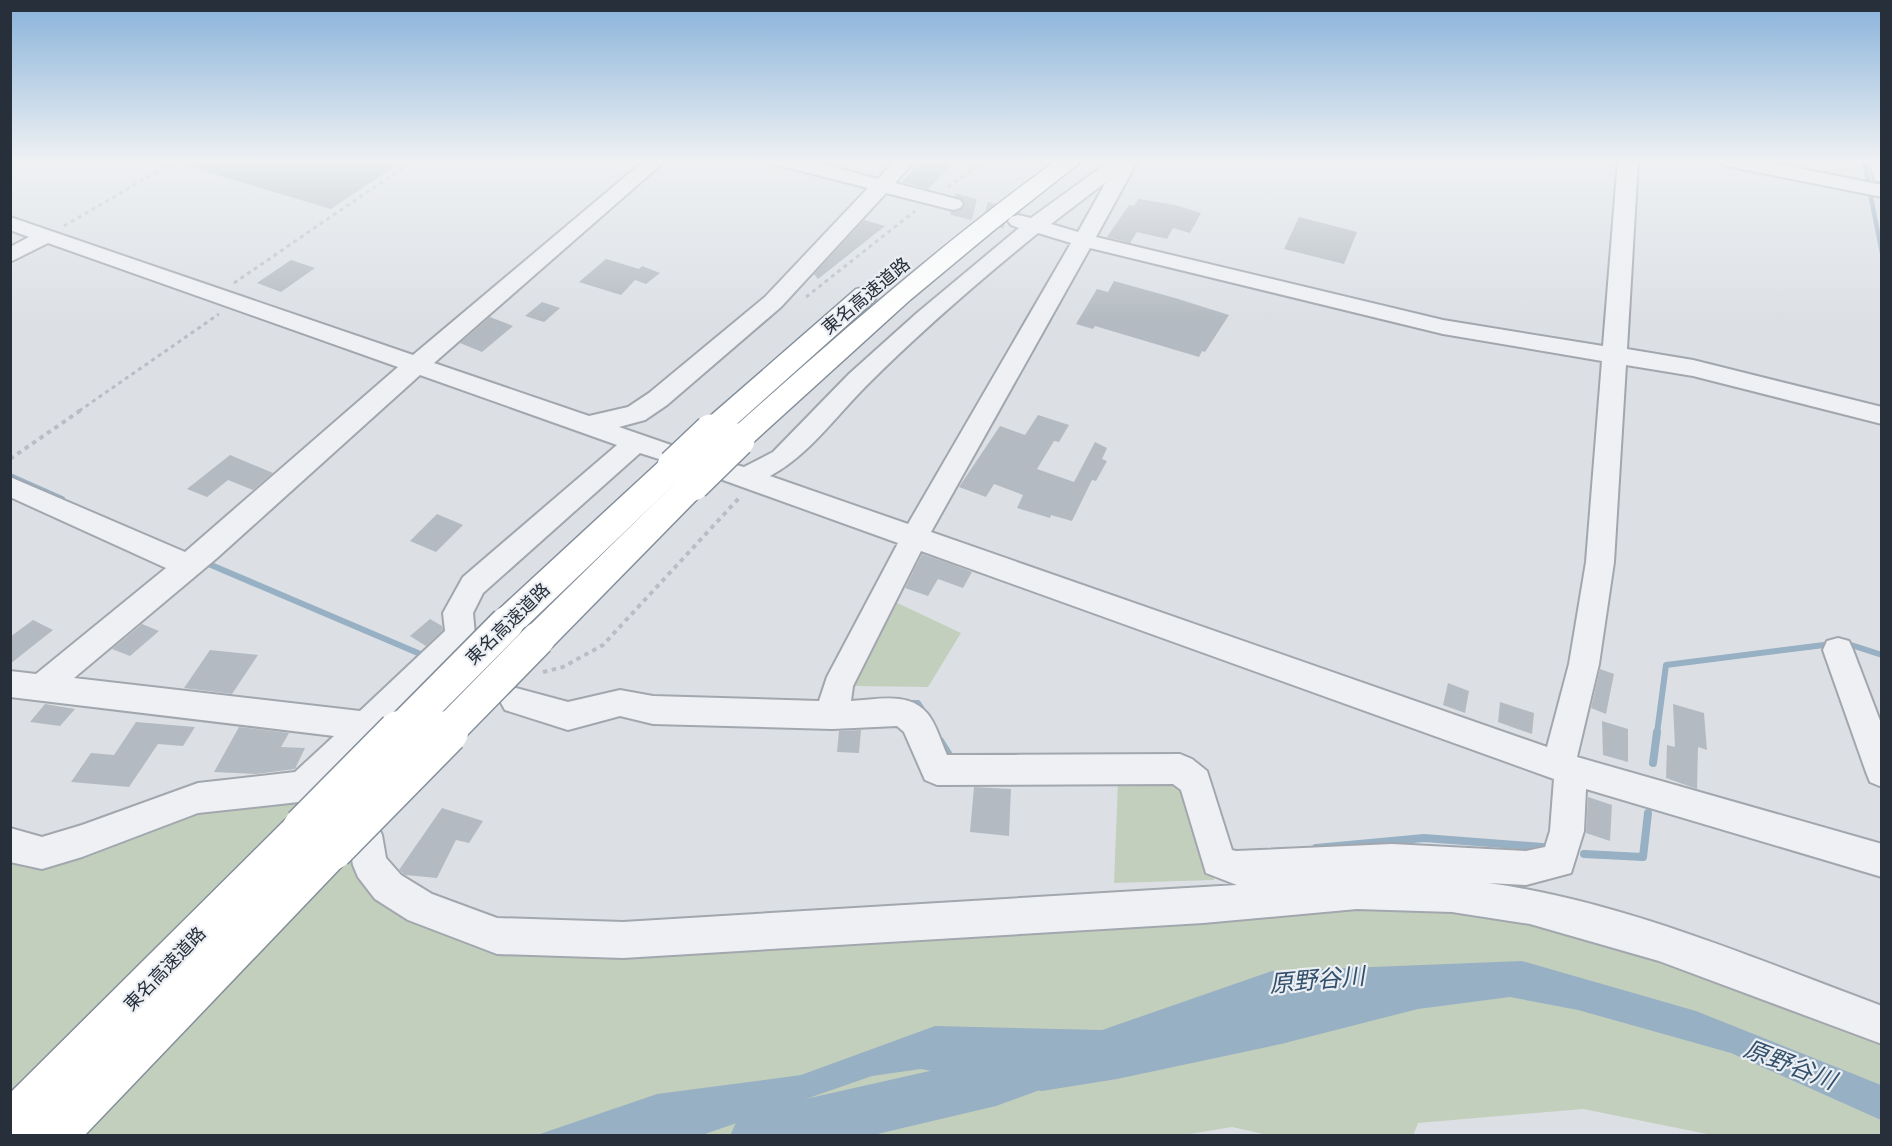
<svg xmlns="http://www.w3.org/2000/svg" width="1892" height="1146" font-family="Manrope,'Noto Sans JP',sans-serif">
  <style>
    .green { fill: #c3cfbd }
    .water { fill: #98b0c4 }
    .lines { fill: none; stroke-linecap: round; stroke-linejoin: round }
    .stream-far2 { stroke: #98b0c4; stroke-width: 4.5 }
    .stream-far1 { stroke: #98b0c4; stroke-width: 6 }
    .stream { stroke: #98b0c4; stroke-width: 8 }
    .river { fill: #98b0c4; fill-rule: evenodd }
    .building { fill: #b3bac1 }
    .minor-tunnel { stroke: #b8bdc3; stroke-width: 22; stroke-dasharray: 22 11; stroke-linecap: butt }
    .minor-casing { stroke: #a2a7ae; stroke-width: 4 }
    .highway-casing { stroke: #848f9b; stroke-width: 3 }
    .path-far1 { stroke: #babec4; stroke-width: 3; stroke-dasharray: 4 4; stroke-linecap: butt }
    .path { stroke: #babec4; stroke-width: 4; stroke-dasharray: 4.5 4.5; stroke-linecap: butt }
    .minor { fill: #eef0f4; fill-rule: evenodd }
    .highway { fill: #fff; fill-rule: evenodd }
    .highway-bridge-far1-casing { stroke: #848f9b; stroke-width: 36; stroke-linecap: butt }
    .highway-bridge-casing { stroke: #848f9b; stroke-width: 45; stroke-linecap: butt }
    .highway-bridge-far1 { stroke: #fff; stroke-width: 33 }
    .highway-bridge { stroke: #fff; stroke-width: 42 }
    .labels { text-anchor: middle; stroke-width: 4.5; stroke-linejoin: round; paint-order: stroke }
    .street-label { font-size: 18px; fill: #272f3a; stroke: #ebeff3 }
    .near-water-label { font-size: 24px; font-style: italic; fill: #33506c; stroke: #ebeff3 }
  </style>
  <rect width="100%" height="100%" fill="#dce0e5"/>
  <g class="green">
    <polygon points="893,601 961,633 928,687 854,686"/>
    <polygon points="1118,781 1177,781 1189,791 1214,880 1114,883"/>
    <polygon points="302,787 382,880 497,936 1505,902 1881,1025 1881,1135 1712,1135 1583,1109 1418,1123 1413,1136 1272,1136 1232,1127 1178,1136 11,1135 10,842 42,853 219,795"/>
  </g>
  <polygon class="water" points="1522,961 1696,1011 1881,1085 1881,1120 1731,1053 1578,1010 1510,997 1418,1009 1281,1044 1117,1079 1042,1091 921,1069 872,1076 702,1135 537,1135 657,1094 801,1075 935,1026 1102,1030 1272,971"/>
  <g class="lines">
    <g class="stream-far2">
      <polyline points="1864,160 1869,185"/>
      <polyline points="1870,193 1882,253"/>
    </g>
    <g class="stream-far1">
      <polyline points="10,476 62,499"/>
      <polyline points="204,562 425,656"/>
      <polyline points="1845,643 1882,655"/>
      <polyline points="906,703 918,703 925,714"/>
      <polyline points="1657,733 1666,665 1832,644"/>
    </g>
    <g class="stream">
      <polyline points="940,741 952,760"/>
      <polyline points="1653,763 1657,732"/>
      <polyline points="1316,848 1424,838 1542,847"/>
      <polyline points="1584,854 1643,857 1648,813"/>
    </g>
    <polygon class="river" points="1038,1041 1056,1048 1063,1066 1056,1084 996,1106 869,1136 730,1136 738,1118 756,1110 996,1056"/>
  </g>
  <g class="building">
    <polygon points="182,160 291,160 298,163 302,160 373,160 394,167 331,209 181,164"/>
    <polygon points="922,160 956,160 928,189 902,182"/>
    <polygon points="1139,199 1175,205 1201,213 1190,233 1173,228 1167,239 1137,232 1130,243 1107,237 1129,205 1134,206"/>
    <polygon points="1299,217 1357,232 1344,264 1284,249"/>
    <polygon points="864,220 885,226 818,279 814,274"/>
    <polygon points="606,259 639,269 642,266 660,273 646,284 635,280 621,295 579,282"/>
    <polygon points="291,260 315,268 281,292 257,283"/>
    <polygon points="1114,281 1175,298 1229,315 1205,352 1202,351 1199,357 1095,326 1093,329 1076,324 1097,289 1108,292"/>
    <polygon points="542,302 560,308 544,322 525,316"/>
    <polygon points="490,317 513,326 482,352 460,343"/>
    <polygon points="1038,415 1069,425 1059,442 1054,441 1037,469 1074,482 1095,442 1107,448 1102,459 1107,461 1096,481 1092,480 1072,521 1051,515 1050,518 1017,508 1023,495 994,484 986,497 959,487 1000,426 1025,435"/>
    <polygon points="230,455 273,473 253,490 228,480 207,497 187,489"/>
    <polygon points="437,514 463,525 436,552 410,541"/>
    <polygon points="922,554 951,564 972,572 963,588 938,579 928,596 905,588"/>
    <polygon points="430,619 442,626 443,630 426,646 410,636"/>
    <polygon points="33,620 53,630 10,664 10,637"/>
    <polygon points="142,624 159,631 130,656 112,649"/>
    <polygon points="210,650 258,655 232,694 184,688"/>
    <polygon points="1600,669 1614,674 1606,714 1591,708"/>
    <polygon points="1448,683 1469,691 1465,713 1443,705"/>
    <polygon points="1500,702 1534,713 1532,734 1498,722"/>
    <polygon points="45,704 75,709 60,726 30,722"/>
    <polygon points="1673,704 1704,713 1707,750 1698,747 1697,789 1666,778 1667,745 1675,747"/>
    <polygon points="1602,721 1628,729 1628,762 1603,755"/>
    <polygon points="136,722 195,727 183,746 158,744 129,787 71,782 91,753 114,755"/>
    <polygon points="239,727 289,733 281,747 305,748 295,769 256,774 214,772"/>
    <polygon points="861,730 859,753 837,752 839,731"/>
    <polygon points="974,787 1011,789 1009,836 970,832"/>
    <polygon points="1588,797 1612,805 1610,841 1586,833"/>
    <polygon points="442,808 483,821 469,843 456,840 437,878 405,875 399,870"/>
  </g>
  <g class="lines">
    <polyline class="minor-tunnel" points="953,204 1018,221"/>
    <defs>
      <g id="minor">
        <path d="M645,160H666L434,363L589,416L628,407L649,393L765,297L868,188L774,164L772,160H806L878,179L895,160H915L895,183L960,200L963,204L960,208L953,210L886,193L781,307L667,405L645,420L619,427L671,445L675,451L671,457L662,460L640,453L483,593L473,613L475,635L471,644L328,784L351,796L377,824L382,835L386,858L401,875L432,894L497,918L623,922L1237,885L1206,873L1181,790L1173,784L937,785L925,780L904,732L897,726L832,729L653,724L620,716L568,730L505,710L500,701L505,692L516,688L568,702L620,690L653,696L819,701L827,677L898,543L723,480L719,473L723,466L732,464L744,467L773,452L849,374L917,313L1019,228L1011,225L1008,221L1011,217L1018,215L1031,218L1111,160H1138L1096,237L1443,320L1603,346L1618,160H1638L1627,349L1693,360L1882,407V424L1693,376L1626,365L1614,562L1599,664L1577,757L1882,844V877L1586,789L1584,831L1571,873L1526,885L1488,883C1622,901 1755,959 1882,1006V1044L1659,961L1530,924L1452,912L1357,909L1203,923L623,958L497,954L408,920L375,899L358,877L353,865L349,842L327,818L299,802L198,813L82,857L42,869L10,862V828L42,837L82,825L198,783L295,772L334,736L10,697V671L36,674L166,568L10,497V477L185,552L398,367L48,243L10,262V247L29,237L10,230V217L413,355ZM1106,182L1078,232L1051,224ZM1038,233L1071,243L908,524L770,476C809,455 835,417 866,386C920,332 979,281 1038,233ZM1090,248L1443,334L1602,361L1586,562L1569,664L1547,747L931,532ZM420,375L617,445L463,577L443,613L445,631L360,711L74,678L217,558ZM921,551L1554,779L1550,831L1545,847L1526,851L1392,844L1236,851L1232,850L1207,771L1192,759L1180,754L947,755C941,742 936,723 927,713C908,691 876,700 851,701L853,686Z"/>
        <polygon points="1718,160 1758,160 1882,185 1882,197 1727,166 1720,164"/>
        <polygon points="1868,160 1882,160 1882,182 1875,180"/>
        <polygon points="1838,638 1849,641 1853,650 1882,726 1882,787 1870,782 1866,772 1823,650 1827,641"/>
      </g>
      <g id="highway">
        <path d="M1057,160H1083L993,231L910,300L748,447L738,450L728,447L723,440L728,433C834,338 941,244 1057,160Z"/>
        <polygon points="865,287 874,289 878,295 874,301 721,438 711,441 701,438 696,431 701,424 856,289"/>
        <polygon points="674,455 685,458 689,466 685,474 519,633 507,637 495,633 490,623 495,613 663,458"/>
        <polygon points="693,473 704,476 708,484 704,492 550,649 538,653 526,649 521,639 526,629 682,476"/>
        <polygon points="304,810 318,815 324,828 321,834 332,830 346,836 352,849 346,862 84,1136 10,1136 10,1093 290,815"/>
      </g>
    </defs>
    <use href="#minor" class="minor-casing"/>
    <use href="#highway" class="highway-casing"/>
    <g class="path-far1">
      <polyline points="948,187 987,160"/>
      <polyline points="64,226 177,160"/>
      <polyline points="234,283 414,160"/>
      <polyline points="806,297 915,211"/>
      <polyline points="79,411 219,314"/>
    </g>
    <g class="path">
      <polyline points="10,459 81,410"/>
      <polyline points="543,672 563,667 603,645 740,497"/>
    </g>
    <use href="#minor" class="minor"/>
    <use href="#highway" class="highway"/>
    <defs>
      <g id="highway-bridge-far1">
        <polyline points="674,466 711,431"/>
        <polyline points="693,484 738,440"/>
        <polyline points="398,733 507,623"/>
        <polyline points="446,733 538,639"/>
      </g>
      <g id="highway-bridge">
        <polyline points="304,828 399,732"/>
        <polyline points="332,849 447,732"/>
      </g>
    </defs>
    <use href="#highway-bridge-far1" class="highway-bridge-far1-casing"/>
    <use href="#highway-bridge" class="highway-bridge-casing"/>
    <use href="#highway-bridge-far1" class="highway-bridge-far1"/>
    <use href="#highway-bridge" class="highway-bridge"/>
  </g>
  <linearGradient id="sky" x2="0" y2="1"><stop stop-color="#88b2da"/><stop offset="0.5" stop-color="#eff1f3"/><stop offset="1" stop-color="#eff1f3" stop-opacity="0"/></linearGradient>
  <rect width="1892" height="321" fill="url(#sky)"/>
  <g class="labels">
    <g class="street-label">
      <text transform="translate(866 296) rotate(-40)" y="6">東名高速道路</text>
      <text transform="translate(508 624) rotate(-44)" y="6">東名高速道路</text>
      <text transform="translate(165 969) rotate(-46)" y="6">東名高速道路</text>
    </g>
    <g class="near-water-label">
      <text transform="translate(1317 980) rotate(-5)" y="8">原野谷川</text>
      <text transform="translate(1790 1065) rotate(21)" y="8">原野谷川</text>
    </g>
  </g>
  <rect width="1892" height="1146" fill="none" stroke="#272f3a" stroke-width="24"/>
</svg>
